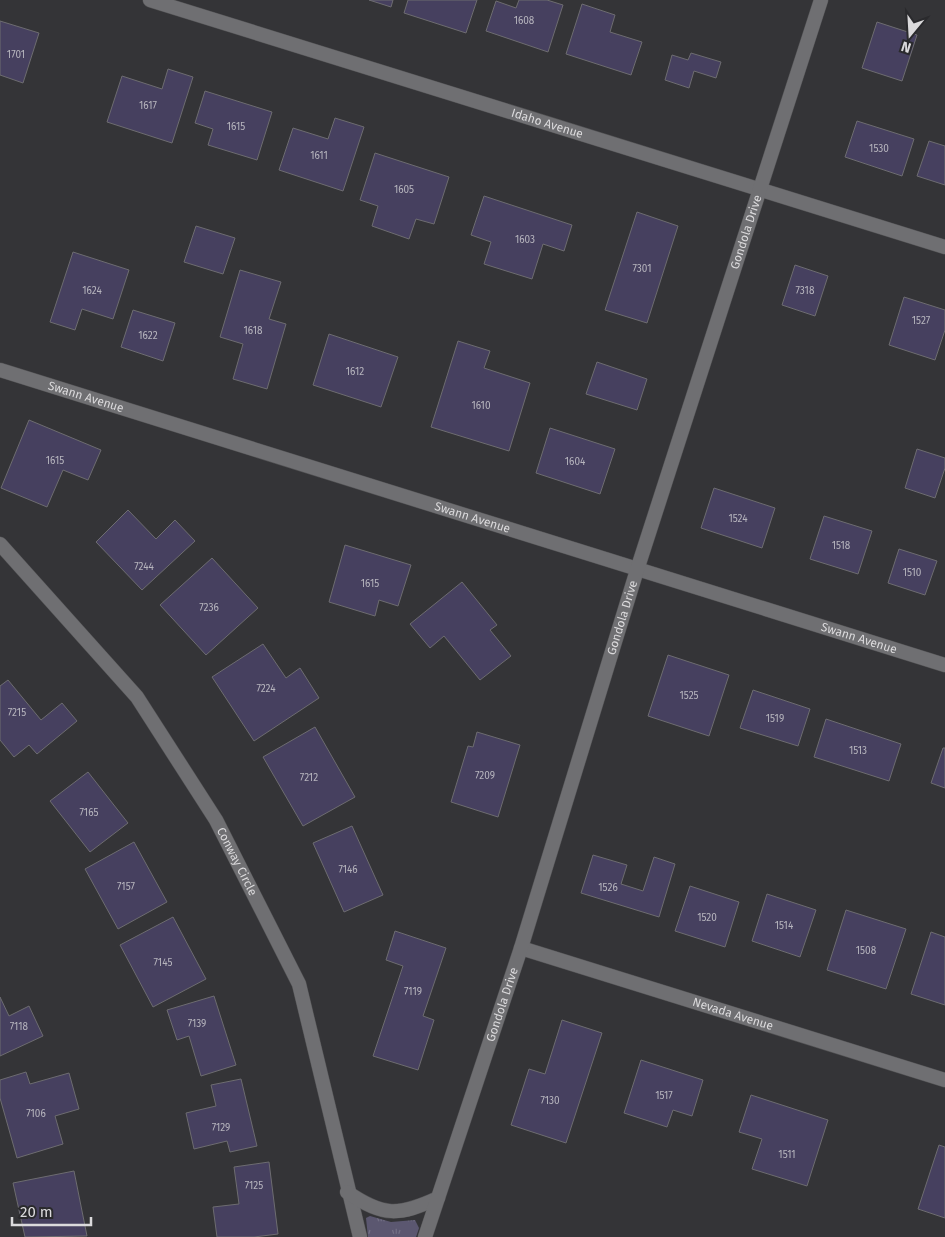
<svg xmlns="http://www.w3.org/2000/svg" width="945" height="1237" font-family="'Fira Sans',sans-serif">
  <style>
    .grass { fill: url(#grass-tufts) }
    .building { fill: #46405f; stroke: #6d6c70 }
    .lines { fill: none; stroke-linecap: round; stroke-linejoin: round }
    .minor-casing { stroke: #515153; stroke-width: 15 }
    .tertiary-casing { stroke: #515153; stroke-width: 15 }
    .minor { stroke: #6f6f72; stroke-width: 14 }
    .tertiary { stroke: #6f6f72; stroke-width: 14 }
    .labels { text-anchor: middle; stroke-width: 4; stroke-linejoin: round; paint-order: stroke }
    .number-label { font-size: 10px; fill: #b6b4bd }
    .street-label { font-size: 12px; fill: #dbdadc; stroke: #2a2a2d }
  </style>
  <defs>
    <pattern id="grass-tufts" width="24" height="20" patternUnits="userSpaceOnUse" patternTransform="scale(1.25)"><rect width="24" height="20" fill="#5b5770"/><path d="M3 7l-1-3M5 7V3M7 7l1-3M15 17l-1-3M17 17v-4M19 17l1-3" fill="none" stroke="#726f84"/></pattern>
  </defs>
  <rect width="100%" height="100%" fill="#343437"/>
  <polygon class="grass" points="370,1216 391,1222 415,1220 419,1228 416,1237 368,1237 366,1218"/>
  <g class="building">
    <polygon points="369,0 393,0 391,7"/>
    <polygon points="408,0 477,0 466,33 404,13"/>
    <polygon points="519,0 547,0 563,5 548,52 486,31 496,1 516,8"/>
    <polygon points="582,4 615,15 610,32 642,42 631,75 566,54"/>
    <polygon points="0,21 39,33 23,83 0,75"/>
    <polygon points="877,22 917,35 902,81 862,68"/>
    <polygon points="691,53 721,62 716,78 694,71 689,88 665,80 672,55 688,60"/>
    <polygon points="168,69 193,77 172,143 107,122 122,76 162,89"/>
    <polygon points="205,91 272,112 257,160 208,145 213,129 195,123"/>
    <polygon points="335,118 364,127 343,191 279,170 293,128 328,139"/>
    <polygon points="857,121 914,139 902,176 845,157"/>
    <polygon points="929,141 945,146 945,185 917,176"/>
    <polygon points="375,153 449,177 434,224 416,219 409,239 372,226 378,206 360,200"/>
    <polygon points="484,196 572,225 564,251 543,244 532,279 484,264 491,242 471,235"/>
    <polygon points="637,212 678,226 647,323 605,310"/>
    <polygon points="196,226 235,238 223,274 184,262"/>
    <polygon points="73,252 129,270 113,319 82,309 75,330 50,322"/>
    <polygon points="795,265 828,276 815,316 782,305"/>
    <polygon points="240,270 281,282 269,319 286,324 267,389 233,379 243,344 220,337"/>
    <polygon points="904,297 945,310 945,330 935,360 889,345"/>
    <polygon points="133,310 175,323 163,361 121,347"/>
    <polygon points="329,334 398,357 381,407 313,385"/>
    <polygon points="458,341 490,351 484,368 530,383 509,451 431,427"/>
    <polygon points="597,362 647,379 637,410 586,394"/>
    <polygon points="29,420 101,450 88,480 63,470 47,507 1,488"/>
    <polygon points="550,428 615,449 600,494 536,473"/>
    <polygon points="917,449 945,458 945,468 935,498 905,488"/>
    <polygon points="714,488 775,508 762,548 701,528"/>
    <polygon points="128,510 156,539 175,520 195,541 142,590 96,542"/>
    <polygon points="824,516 872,531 858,574 810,559"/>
    <polygon points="345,545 411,565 398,606 379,600 375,616 329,602"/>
    <polygon points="899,549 937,561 925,595 888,583"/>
    <polygon points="212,558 258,608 206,655 160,605"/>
    <polygon points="462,582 497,625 490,630 511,656 480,680 444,636 430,648 410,624"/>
    <polygon points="263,644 286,678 300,668 319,698 254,741 212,677"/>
    <polygon points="668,655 729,675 709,736 648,716"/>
    <polygon points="8,680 41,720 62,703 77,721 37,754 29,745 14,757 0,740 0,686"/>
    <polygon points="753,690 810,709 798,746 740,728"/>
    <polygon points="826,719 901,744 889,781 814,757"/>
    <polygon points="315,727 355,797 303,826 263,757"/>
    <polygon points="477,732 520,745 498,817 451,802 468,746 473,747"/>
    <polygon points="943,748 945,748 945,788 931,783"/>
    <polygon points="88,772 128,823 90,852 50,801"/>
    <polygon points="352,826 383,895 344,912 313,843"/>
    <polygon points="134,842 167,902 118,929 85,869"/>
    <polygon points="593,855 627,865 621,884 643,891 654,857 675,864 659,917 581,893"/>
    <polygon points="690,886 739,902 725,947 675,931"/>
    <polygon points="767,894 816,910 800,957 752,941"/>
    <polygon points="846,910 906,929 886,989 827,970"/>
    <polygon points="173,917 206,979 153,1007 120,945"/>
    <polygon points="395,931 446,948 423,1016 434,1020 418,1070 373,1056 403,966 386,960"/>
    <polygon points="931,932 945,937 945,1005 911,994"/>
    <polygon points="214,996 236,1065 201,1076 189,1036 177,1040 167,1010"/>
    <polygon points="0,997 9,1016 29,1006 43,1036 0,1056"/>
    <polygon points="562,1020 602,1033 566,1143 511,1125 529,1069 545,1074"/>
    <polygon points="641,1060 703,1080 692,1116 673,1110 667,1127 624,1113"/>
    <polygon points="26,1072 30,1084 69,1073 79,1109 55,1116 63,1144 17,1158 0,1098 0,1080"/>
    <polygon points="241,1079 257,1146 230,1152 227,1141 194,1149 186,1113 216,1106 211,1085"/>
    <polygon points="751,1095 828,1120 807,1186 752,1169 762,1139 739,1132"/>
    <polygon points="939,1145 945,1147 945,1218 918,1209"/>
    <polygon points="269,1162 278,1234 254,1237 217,1237 213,1207 239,1204 234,1167"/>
    <polygon points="74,1171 87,1236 25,1237 13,1183"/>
  </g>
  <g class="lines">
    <defs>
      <g id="minor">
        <path id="s1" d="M150,0L945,247"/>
        <path id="s2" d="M0,370L945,665"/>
        <path id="s3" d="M0,544L137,697L216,820L299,984L360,1237"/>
        <path id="s4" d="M521,948L945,1080"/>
        <path d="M347,1192C383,1217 399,1216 438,1198"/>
      </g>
      <g id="tertiary">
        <path id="s5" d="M425,1237L521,948L637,570L821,0"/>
      </g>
    </defs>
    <use href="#minor" class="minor-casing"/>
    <use href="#tertiary" class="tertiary-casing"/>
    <use href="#minor" class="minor"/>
    <use href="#tertiary" class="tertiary"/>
  </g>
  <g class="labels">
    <g class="number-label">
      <text x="524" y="24">1608</text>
      <text x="16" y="58">1701</text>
      <text x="148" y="109">1617</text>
      <text x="236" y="130">1615</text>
      <text x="879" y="152">1530</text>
      <text x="319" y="159">1611</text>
      <text x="404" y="193">1605</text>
      <text x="525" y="243">1603</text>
      <text x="642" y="272">7301</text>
      <text x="92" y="294">1624</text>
      <text x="805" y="294">7318</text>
      <text x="921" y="324">1527</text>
      <text x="253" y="334">1618</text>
      <text x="148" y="339">1622</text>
      <text x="355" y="375">1612</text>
      <text x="481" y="409">1610</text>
      <text x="55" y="464">1615</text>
      <text x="575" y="465">1604</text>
      <text x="738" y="522">1524</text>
      <text x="841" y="549">1518</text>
      <text x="144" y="570">7244</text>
      <text x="912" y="576">1510</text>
      <text x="370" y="587">1615</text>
      <text x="209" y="611">7236</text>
      <text x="266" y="692">7224</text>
      <text x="689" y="699">1525</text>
      <text x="17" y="716">7215</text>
      <text x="775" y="722">1519</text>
      <text x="858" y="754">1513</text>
      <text x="485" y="779">7209</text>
      <text x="309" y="781">7212</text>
      <text x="89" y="816">7165</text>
      <text x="348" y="873">7146</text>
      <text x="126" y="890">7157</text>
      <text x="608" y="891">1526</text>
      <text x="707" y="921">1520</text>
      <text x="784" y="929">1514</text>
      <text x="866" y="954">1508</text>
      <text x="163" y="966">7145</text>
      <text x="413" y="995">7119</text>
      <text x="197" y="1027">7139</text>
      <text x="19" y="1030">7118</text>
      <text x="664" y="1099">1517</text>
      <text x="550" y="1104">7130</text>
      <text x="36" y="1117">7106</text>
      <text x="221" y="1131">7129</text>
      <text x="787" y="1158">1511</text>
      <text x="254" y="1189">7125</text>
    </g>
    <g class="street-label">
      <text dy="4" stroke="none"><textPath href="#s1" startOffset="416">Idaho Avenue</textPath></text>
      <text dy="4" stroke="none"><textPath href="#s5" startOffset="1055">Gondola Drive</textPath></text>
      <text dy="4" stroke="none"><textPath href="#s2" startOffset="90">Swann Avenue</textPath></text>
      <text dy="4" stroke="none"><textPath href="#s2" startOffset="495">Swann Avenue</textPath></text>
      <text dy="4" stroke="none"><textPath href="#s5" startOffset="650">Gondola Drive</textPath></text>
      <text dy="4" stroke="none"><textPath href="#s2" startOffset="900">Swann Avenue</textPath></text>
      <text dy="4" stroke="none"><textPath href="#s3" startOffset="398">Conway Circle</textPath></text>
      <text dy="4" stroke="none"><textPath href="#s5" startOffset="245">Gondola Drive</textPath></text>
      <text dy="4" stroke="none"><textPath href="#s4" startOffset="222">Nevada Avenue</textPath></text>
    </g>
  </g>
  <g transform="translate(910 35) rotate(198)" stroke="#2a2a2d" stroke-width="4" paint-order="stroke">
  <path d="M0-4L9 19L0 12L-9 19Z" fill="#dbdadc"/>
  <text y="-8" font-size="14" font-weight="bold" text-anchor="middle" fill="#dbdadc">N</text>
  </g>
  <path d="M12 1217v8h79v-8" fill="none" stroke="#dbdadc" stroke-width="2.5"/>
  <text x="20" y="1217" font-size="15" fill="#dbdadc" stroke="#2a2a2d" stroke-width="4" paint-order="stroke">20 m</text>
</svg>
